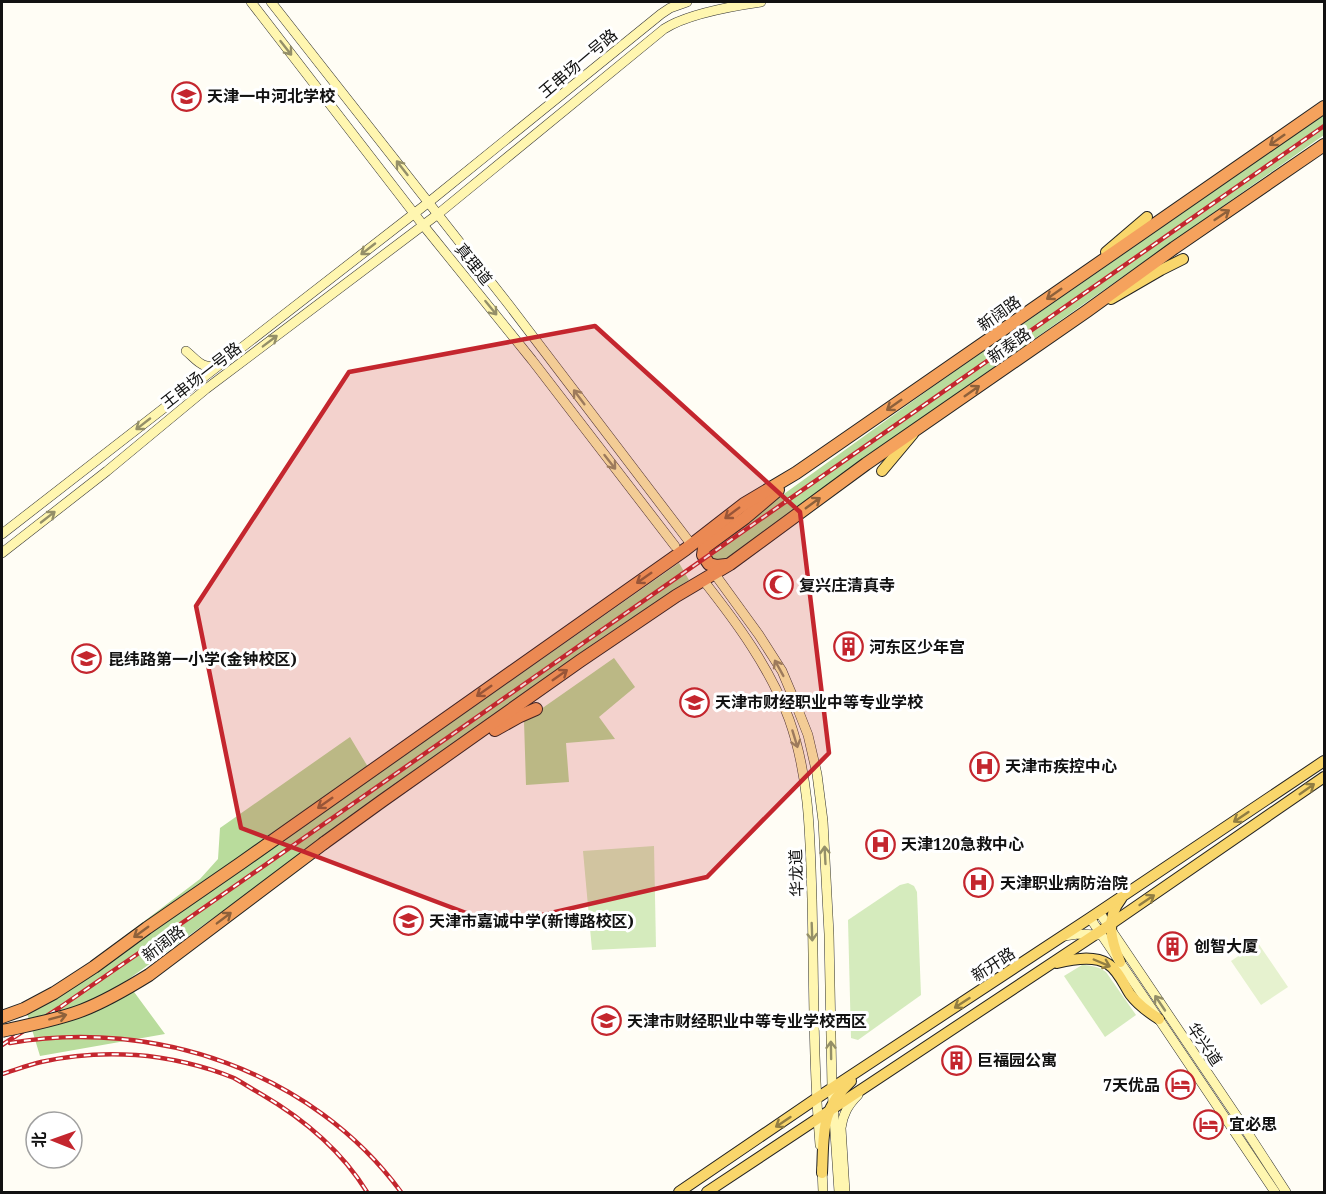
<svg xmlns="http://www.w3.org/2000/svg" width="1326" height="1194" font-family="'Noto Serif','Noto Sans SC',serif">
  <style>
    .green { fill: #d5ebbd }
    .forest { fill: #b9dc9c }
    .pitch { fill: #e6f2cf }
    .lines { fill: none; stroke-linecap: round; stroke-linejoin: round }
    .secondary-casing { stroke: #333; stroke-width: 10 }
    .primary-casing { stroke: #222; stroke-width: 12 }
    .highway-casing { stroke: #222; stroke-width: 14 }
    .secondary { stroke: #fff6b0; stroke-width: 9 }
    .primary { stroke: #f9d66b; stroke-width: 10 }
    .highway { stroke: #f5a25d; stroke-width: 12 }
    .rail-casing { stroke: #c4262e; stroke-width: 4.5 }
    .rail { stroke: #fff; stroke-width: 2; stroke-dasharray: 7; stroke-linecap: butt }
    .highway-bridge-casing { stroke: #222; stroke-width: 14; stroke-linecap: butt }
    .highway-bridge { stroke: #f5a25d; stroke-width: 12 }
    .oneway { stroke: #948f68 }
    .oneway2 { stroke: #8e613b }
    .oneway3 { stroke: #917d42 }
    .marked { fill: #c4262e; fill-opacity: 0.2; stroke: #c4262e; stroke-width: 4.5; stroke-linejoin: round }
    .labels { text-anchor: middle; stroke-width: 6; stroke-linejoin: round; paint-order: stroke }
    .street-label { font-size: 16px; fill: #111; stroke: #fff }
    .poi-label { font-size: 16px; font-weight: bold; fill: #111; stroke: #fff; text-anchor: start }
  </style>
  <rect width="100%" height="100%" fill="#fffdf5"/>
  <g class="green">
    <polygon points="654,846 656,947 592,950 583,851"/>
    <polygon points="908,883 914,886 917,892 921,995 858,1040 851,1038 848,920 900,885"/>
    <path d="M1082,965C1091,965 1099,967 1106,972L1136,1015L1105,1037L1064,976Z"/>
  </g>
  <g class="forest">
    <polygon points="1324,115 1324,135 879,448 726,561 714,563 708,554 713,545 931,388"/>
    <polygon points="679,563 689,580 600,639 512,702 126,981 165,1034 40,1056 27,1013 93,960 200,879 218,859 220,828 350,737 374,777"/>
    <polygon points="614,658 635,687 599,717 615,739 566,743 569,782 526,785 524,721"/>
  </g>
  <polygon class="pitch" points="1258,943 1288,987 1261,1005 1231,961"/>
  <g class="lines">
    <defs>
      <g id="secondary">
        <polyline points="251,2 423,225 532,360 675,546"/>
        <polyline points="271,2 509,305 691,544"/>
        <path d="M186,351C197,360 202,370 218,365"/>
        <polyline points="2,534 429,202 661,14 670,8 687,2"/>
        <path d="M2,553L107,471L206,389L438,214L664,29C687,14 733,6 761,2"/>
        <polyline points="714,573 759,635 782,671 793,697 808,735 817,774 823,821 829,934 832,1088 839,1192"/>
        <path d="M703,580C737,623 770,668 789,719C810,778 810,838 812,899C814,981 813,1063 820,1145"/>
        <polyline points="1099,912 1240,1121 1286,1192"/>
        <polyline points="1090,918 1152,1009 1275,1192"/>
        <polyline points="1064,936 1078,934 1098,935"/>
        <polyline points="822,1168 823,1192"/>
        <path d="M845,1192L841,1128C843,1114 848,1105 858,1095"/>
      </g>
      <g id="primary">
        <polyline points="1106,252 1147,217"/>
        <polyline points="1111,299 1161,270 1183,259"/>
        <polyline points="882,471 913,434"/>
        <path d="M1120,962C1111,940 1105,919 1121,899"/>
        <path d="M1057,963C1073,959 1094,955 1108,964C1118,970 1124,985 1130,994C1138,1005 1148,1012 1159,1019"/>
        <path d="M822,1173C824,1134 820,1110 851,1081"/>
        <polyline points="679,1192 817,1098 1090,918 1324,761"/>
        <polyline points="707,1192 1108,926 1324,777"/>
      </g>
      <g id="highway">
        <polyline points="726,565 717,566 709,564 703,555 704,548 745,518 778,490"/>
        <polyline points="495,730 520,716 536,709"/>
        <polyline points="324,843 382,801 580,661 676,596 730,564 866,464 1087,311 1174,248 1324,145"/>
        <polyline points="2,1017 24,1009 54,993 94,967 147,928 241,863 686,549 744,504 796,473 838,444 1324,107"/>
      </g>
    </defs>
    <use href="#secondary" class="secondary-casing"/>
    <use href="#primary" class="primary-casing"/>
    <use href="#highway" class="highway-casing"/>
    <use href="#secondary" class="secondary"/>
    <use href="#primary" class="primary"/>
    <use href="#highway" class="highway"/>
    <defs>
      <g id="rail">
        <path d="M10,1043C155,1018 313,1072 401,1192"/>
        <polyline points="2,1045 59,1008 149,946 1324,126"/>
        <path d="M2,1074C15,1070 28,1065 41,1062C71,1055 106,1053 136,1055C167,1057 205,1066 234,1078C243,1083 252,1089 261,1094C304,1119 341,1150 367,1192"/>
      </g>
    </defs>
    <use href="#rail" class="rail-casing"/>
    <use href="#rail" class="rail"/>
    <defs>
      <path id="highway-bridge" d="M2,1031C29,1025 57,1020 83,1010C106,1001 128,988 149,975L324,843"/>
    </defs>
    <use href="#highway-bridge" class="highway-bridge-casing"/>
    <use href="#highway-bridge" class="highway-bridge"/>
  </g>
  <defs><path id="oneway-shaft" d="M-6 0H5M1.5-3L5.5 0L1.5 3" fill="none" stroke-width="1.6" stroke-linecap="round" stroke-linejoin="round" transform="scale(1.5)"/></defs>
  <g class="oneway">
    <use href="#oneway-shaft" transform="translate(286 48) rotate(52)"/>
    <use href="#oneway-shaft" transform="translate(402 168) rotate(-128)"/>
    <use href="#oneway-shaft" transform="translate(368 249) rotate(142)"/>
    <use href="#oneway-shaft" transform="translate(491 308) rotate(51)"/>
    <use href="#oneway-shaft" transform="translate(270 341) rotate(-37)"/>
    <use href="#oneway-shaft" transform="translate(579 397) rotate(-127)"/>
    <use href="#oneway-shaft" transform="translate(143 424) rotate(142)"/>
    <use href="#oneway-shaft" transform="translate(610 462) rotate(52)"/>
    <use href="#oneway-shaft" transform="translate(48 517) rotate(-38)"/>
    <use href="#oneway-shaft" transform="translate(779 668) rotate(-119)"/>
    <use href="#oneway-shaft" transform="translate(795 739) rotate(73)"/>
    <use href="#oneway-shaft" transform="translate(825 855) rotate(-93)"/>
    <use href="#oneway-shaft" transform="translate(812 932) rotate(88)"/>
    <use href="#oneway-shaft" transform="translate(1160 1003) rotate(-124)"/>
    <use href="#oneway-shaft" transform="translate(831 1050) rotate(-91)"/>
  </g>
  <g class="oneway2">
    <use href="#oneway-shaft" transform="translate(1277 140) rotate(145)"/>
    <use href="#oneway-shaft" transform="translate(1222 215) rotate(-34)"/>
    <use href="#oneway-shaft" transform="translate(1054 294) rotate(145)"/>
    <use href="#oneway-shaft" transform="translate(972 391) rotate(-35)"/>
    <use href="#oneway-shaft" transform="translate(894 405) rotate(145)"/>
    <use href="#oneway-shaft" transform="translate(813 503) rotate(-36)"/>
    <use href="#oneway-shaft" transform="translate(732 513) rotate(143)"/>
    <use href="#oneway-shaft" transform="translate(644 578) rotate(145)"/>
    <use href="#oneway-shaft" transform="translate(560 675) rotate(-35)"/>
    <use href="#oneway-shaft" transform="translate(484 691) rotate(145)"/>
    <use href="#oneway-shaft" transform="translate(325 803) rotate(145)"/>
    <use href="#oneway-shaft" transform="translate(224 918) rotate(-37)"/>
    <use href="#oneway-shaft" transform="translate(141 932) rotate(144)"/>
    <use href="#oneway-shaft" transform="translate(58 1017) rotate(-15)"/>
  </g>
  <g class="oneway3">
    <use href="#oneway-shaft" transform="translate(1307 789) rotate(-35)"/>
    <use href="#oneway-shaft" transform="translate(1241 817) rotate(146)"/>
    <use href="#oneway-shaft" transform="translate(1147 900) rotate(-34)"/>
    <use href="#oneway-shaft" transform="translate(1102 963) rotate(23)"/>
    <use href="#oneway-shaft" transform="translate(962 1003) rotate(147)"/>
    <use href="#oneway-shaft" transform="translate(783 1122) rotate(146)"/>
  </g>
  <path class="marked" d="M595,326L800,512L829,753L707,877L498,925L241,828L196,606L349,372Z"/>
  <defs>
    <symbol id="school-ring" viewBox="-11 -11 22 22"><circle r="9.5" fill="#fff" stroke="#c4262e" stroke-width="1.5"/><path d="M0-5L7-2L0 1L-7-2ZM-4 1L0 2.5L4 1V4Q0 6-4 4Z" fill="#c4262e"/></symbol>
    <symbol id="mosque-ring" viewBox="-11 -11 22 22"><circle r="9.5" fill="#fff" stroke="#c4262e" stroke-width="1.5"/><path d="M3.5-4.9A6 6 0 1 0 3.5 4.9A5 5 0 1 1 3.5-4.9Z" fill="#c4262e"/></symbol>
    <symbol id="building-ring" viewBox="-11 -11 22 22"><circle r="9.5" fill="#fff" stroke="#c4262e" stroke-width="1.5"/><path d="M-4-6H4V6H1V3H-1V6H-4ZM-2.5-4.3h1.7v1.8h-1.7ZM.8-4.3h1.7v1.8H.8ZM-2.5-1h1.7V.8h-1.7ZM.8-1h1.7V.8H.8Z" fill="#c4262e"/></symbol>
    <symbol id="hospital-ring" viewBox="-11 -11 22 22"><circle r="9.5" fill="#fff" stroke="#c4262e" stroke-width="1.5"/><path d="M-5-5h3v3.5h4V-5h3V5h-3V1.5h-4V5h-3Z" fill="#c4262e"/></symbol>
    <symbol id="hotel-ring" viewBox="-11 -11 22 22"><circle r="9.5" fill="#fff" stroke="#c4262e" stroke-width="1.5"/><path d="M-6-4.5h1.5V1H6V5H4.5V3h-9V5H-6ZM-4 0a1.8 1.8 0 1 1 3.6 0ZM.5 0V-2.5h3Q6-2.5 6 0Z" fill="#c4262e"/></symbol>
  </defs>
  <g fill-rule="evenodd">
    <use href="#school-ring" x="170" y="80" width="33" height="33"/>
    <use href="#mosque-ring" x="762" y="568" width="33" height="33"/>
    <use href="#building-ring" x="832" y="630" width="33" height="33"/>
    <use href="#school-ring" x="70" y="642" width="33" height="33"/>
    <use href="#school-ring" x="678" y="686" width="33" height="33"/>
    <use href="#hospital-ring" x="968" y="750" width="33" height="33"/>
    <use href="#hospital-ring" x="864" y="828" width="33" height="33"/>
    <use href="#hospital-ring" x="962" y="866" width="33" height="33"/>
    <use href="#school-ring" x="392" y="904" width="33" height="33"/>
    <use href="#building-ring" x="1156" y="930" width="33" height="33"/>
    <use href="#school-ring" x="590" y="1004" width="33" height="33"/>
    <use href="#building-ring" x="940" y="1044" width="33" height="33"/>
    <use href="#hotel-ring" x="1164" y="1068" width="33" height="33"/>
    <use href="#hotel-ring" x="1192" y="1108" width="33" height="33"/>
  </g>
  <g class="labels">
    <g class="street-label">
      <text transform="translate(578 63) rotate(-40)" y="6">王串场一号路</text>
      <text transform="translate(474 264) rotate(51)" y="6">真理道</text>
      <text transform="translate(999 313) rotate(-35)" y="6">新阔路</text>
      <text transform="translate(1009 345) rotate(-35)" y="6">新泰路</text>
      <text transform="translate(201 375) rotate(-38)" y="6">王串场一号路</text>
      <text transform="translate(796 873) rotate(-92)" y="6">华龙道</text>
      <text transform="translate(163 943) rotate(-37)" y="6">新阔路</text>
      <text transform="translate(993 964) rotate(-33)" y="6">新开路</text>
      <text transform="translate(1205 1044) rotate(56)" y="6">华兴道</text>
    </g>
    <g class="poi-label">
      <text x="207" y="102">天津一中河北学校</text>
      <text x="799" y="591">复兴庄清真寺</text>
      <text x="869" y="653">河东区少年宫</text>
      <text x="108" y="665">昆纬路第一小学(金钟校区)</text>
      <text x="715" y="708">天津市财经职业中等专业学校</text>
      <text x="1005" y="772">天津市疾控中心</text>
      <text x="901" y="850">天津120急救中心</text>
      <text x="1000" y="889">天津职业病防治院</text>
      <text x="429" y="927">天津市嘉诚中学(新博路校区)</text>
      <text x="1194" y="952">创智大厦</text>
      <text x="627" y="1027">天津市财经职业中等专业学校西区</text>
      <text x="977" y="1066">巨福园公寓</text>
      <text x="1160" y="1091" text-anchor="end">7天优品</text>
      <text x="1229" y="1130">宜必思</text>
    </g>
  </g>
  <rect width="1326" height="1194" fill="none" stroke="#111111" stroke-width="6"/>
  <g transform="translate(54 1140) rotate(271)"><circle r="28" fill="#ffffff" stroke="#a0a0a0" stroke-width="1.5"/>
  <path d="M0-4.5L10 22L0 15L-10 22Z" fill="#c4262e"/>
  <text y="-9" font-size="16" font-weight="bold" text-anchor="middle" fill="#111111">北</text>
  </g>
</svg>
